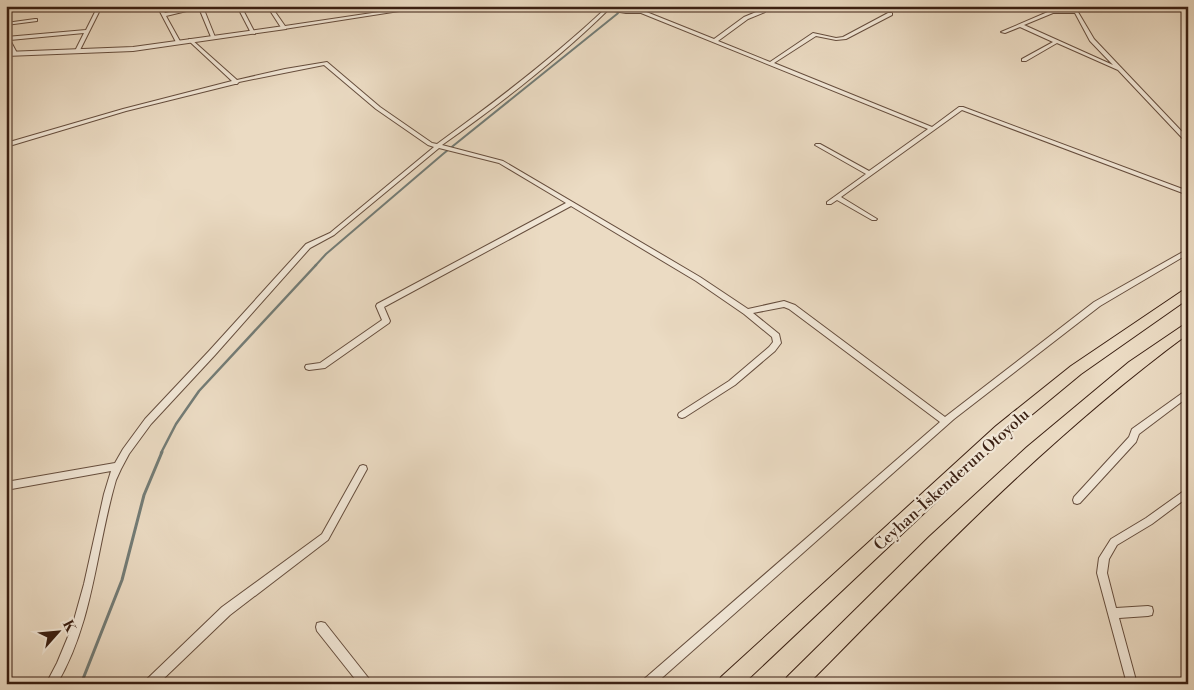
<svg xmlns="http://www.w3.org/2000/svg" width="1194" height="690" font-family="'Libre Bodoni',serif">
  <style>
    .lines { fill: none; stroke-linecap: round; stroke-linejoin: round }
    .stream-far2 { stroke: #737c76; stroke-width: 2 }
    .stream-far1 { stroke: #737c76; stroke-width: 2.5 }
    .stream { stroke: #737c76; stroke-width: 3 }
    .minor-casing { stroke: #664e3e; stroke-width: 2 }
    .tertiary-casing { stroke: #664e3e; stroke-width: 2 }
    .motorway-casing { stroke: #3a1f12; stroke-width: 2 }
    .minor { fill: #f2e8d8; fill-rule: evenodd }
    .tertiary { fill: #f2e8d8; fill-rule: evenodd }
    .motorway { fill: #ebdbc3; fill-rule: evenodd }
    .labels { text-anchor: middle; stroke-width: 4.5; stroke-linejoin: round; paint-order: stroke }
    .street-label { font-size: 16px; fill: #3a1f12; stroke: #f2e8d8 }
  </style>
  <rect width="100%" height="100%" fill="#ebdbc3"/>
  <filter id="stains"><feTurbulence type="fractalNoise" baseFrequency=".004" numOctaves="4"/><feColorMatrix values="0 0 0 0 .2 0 0 0 0 .09 0 0 0 0 .02 0 0 0 .5 -.17"/></filter>
  <radialGradient id="worn" r=".72"><stop offset=".6" stop-color="#630" stop-opacity="0"/><stop offset="1" stop-color="#630" stop-opacity=".3"/></radialGradient>
  <g class="lines">
    <polyline class="stream-far2" points="315,266 326,254 443,154 617,14 624,6"/>
    <polyline class="stream-far1" points="161,453 176,424 199,391 316,265"/>
    <polyline class="stream" points="81,684 122,580 144,495 162,452"/>
    <defs>
      <g id="minor">
        <polygon points="96,6 100,6 100,10 79,52 75,51 84,33 10,40 17,53 15,54 13,54 6,42 6,37 86,30 96,10"/>
        <polygon points="157,6 161,6 165,13 195,6 204,6 203,7 215,37 213,38 211,37 199,8 166,16 181,43 177,44"/>
        <polygon points="237,6 241,6 255,33 255,34 251,33"/>
        <polygon points="267,6 271,6 285,26 419,6 431,6 284,29 282,29"/>
        <path d="M605,6L626,11H644L714,39L744,17L761,10H765V12L748,19L718,41L770,62L813,33L836,38L843,37L888,13H892V15L846,39L836,40L816,36L774,63L932,127L959,107H963L1188,191V195L962,110L841,197L877,219L876,220H872L837,200L831,204H827V202L866,174L815,145L816,144H820L869,171L928,129L641,13H626L608,10C557,60 500,104 442,145L503,161L700,277L748,309L784,301L795,305L945,417L1094,302L1188,249V254L1100,306L954,419L655,684H642L643,680L940,422L789,309L784,307L753,313L779,334L781,343L775,351L735,385L685,417L682,418L679,417L678,415L679,413L729,381L769,347L773,342L772,337L744,314L696,281L571,206L384,307L390,321L389,323L325,368L309,370L306,369L305,367L306,365L320,363L382,320L376,306L377,304L566,203L499,163L439,148L334,235L310,248L215,355L151,424L129,454L121,469L116,480C96,548 94,621 57,684H46L57,663L72,627L84,584L104,494L111,471L6,490V482L115,463L123,449L145,419L209,351L306,244L330,233L434,147L428,145L376,109L324,65L239,82L237,84H235L126,111L6,147V143L123,109L232,81L189,41V39H191L237,80L285,69L327,62L380,107L432,143L437,144C495,102 553,58 605,9Z"/>
        <path d="M1068,6H1073L1078,12L1094,39L1188,138V143L1186,142L1118,70L1057,43L1026,61H1022V59L1053,42L1020,27L1005,33L1001,32L1050,11H1072ZM1053,13H1075L1090,41L1113,65L1024,25Z"/>
        <polygon points="35,19 37,19 37,21 6,25 6,23"/>
        <polygon points="1188,389 1188,397 1139,434 1136,442 1080,503 1077,504 1074,503 1073,500 1074,497 1129,437 1132,429"/>
        <polygon points="363,465 366,466 367,469 328,540 230,615 158,684 145,684 146,680 222,607 322,534 360,466"/>
        <polygon points="1188,488 1188,497 1152,524 1117,545 1109,559 1107,573 1116,608 1148,606 1152,607 1153,611 1152,615 1148,616 1119,618 1137,684 1127,684 1097,573 1099,558 1111,539 1146,518"/>
        <polygon points="321,622 325,623 370,680 371,684 359,684 317,631 316,627 317,623"/>
      </g>
      <polygon id="tertiary" points="284,26 286,27 286,29 133,51 6,56 6,52 133,47"/>
      <g id="motorway">
        <polygon points="1188,287 1188,299 1081,374 1006,436 743,684 718,684 721,677 996,426 1071,366"/>
        <path d="M1188,322V334C1047,438 931,560 808,684H784L787,677L929,537L1027,447L1129,362Z"/>
      </g>
    </defs>
    <use href="#minor" class="minor-casing"/>
    <use href="#tertiary" class="tertiary-casing"/>
    <use href="#motorway" class="motorway-casing"/>
    <use href="#minor" class="minor"/>
    <use href="#tertiary" class="tertiary"/>
    <use href="#motorway" class="motorway"/>
  </g>
  <g class="labels">
    <g class="street-label">
      <text transform="translate(951 479) rotate(-42)" y="6">Ceyhan-İskenderun Otoyolu</text>
    </g>
  </g>
  <rect width="1194" height="690" fill="none" stroke="#ebdbc3" stroke-width="25"/>
  <rect x="8" y="8" width="1179" height="675" fill="none" stroke="#3a1f12" stroke-width="2.5"/>
  <rect x="12" y="12" width="1169" height="665" fill="none" stroke="#3a1f12"/>
  <g transform="translate(58 632) rotate(63)" stroke="#f2e8d8" stroke-width="4" paint-order="stroke">
  <path d="M0-4L9 19L0 12L-9 19Z" fill="#3a1f12"/>
  <text y="-8" font-size="14" font-weight="bold" text-anchor="middle" fill="#3a1f12">K</text>
  </g>
  <rect width="100%" height="100%" filter="url(#stains)"/>
  <rect width="100%" height="100%" fill="url(#worn)"/>
</svg>
